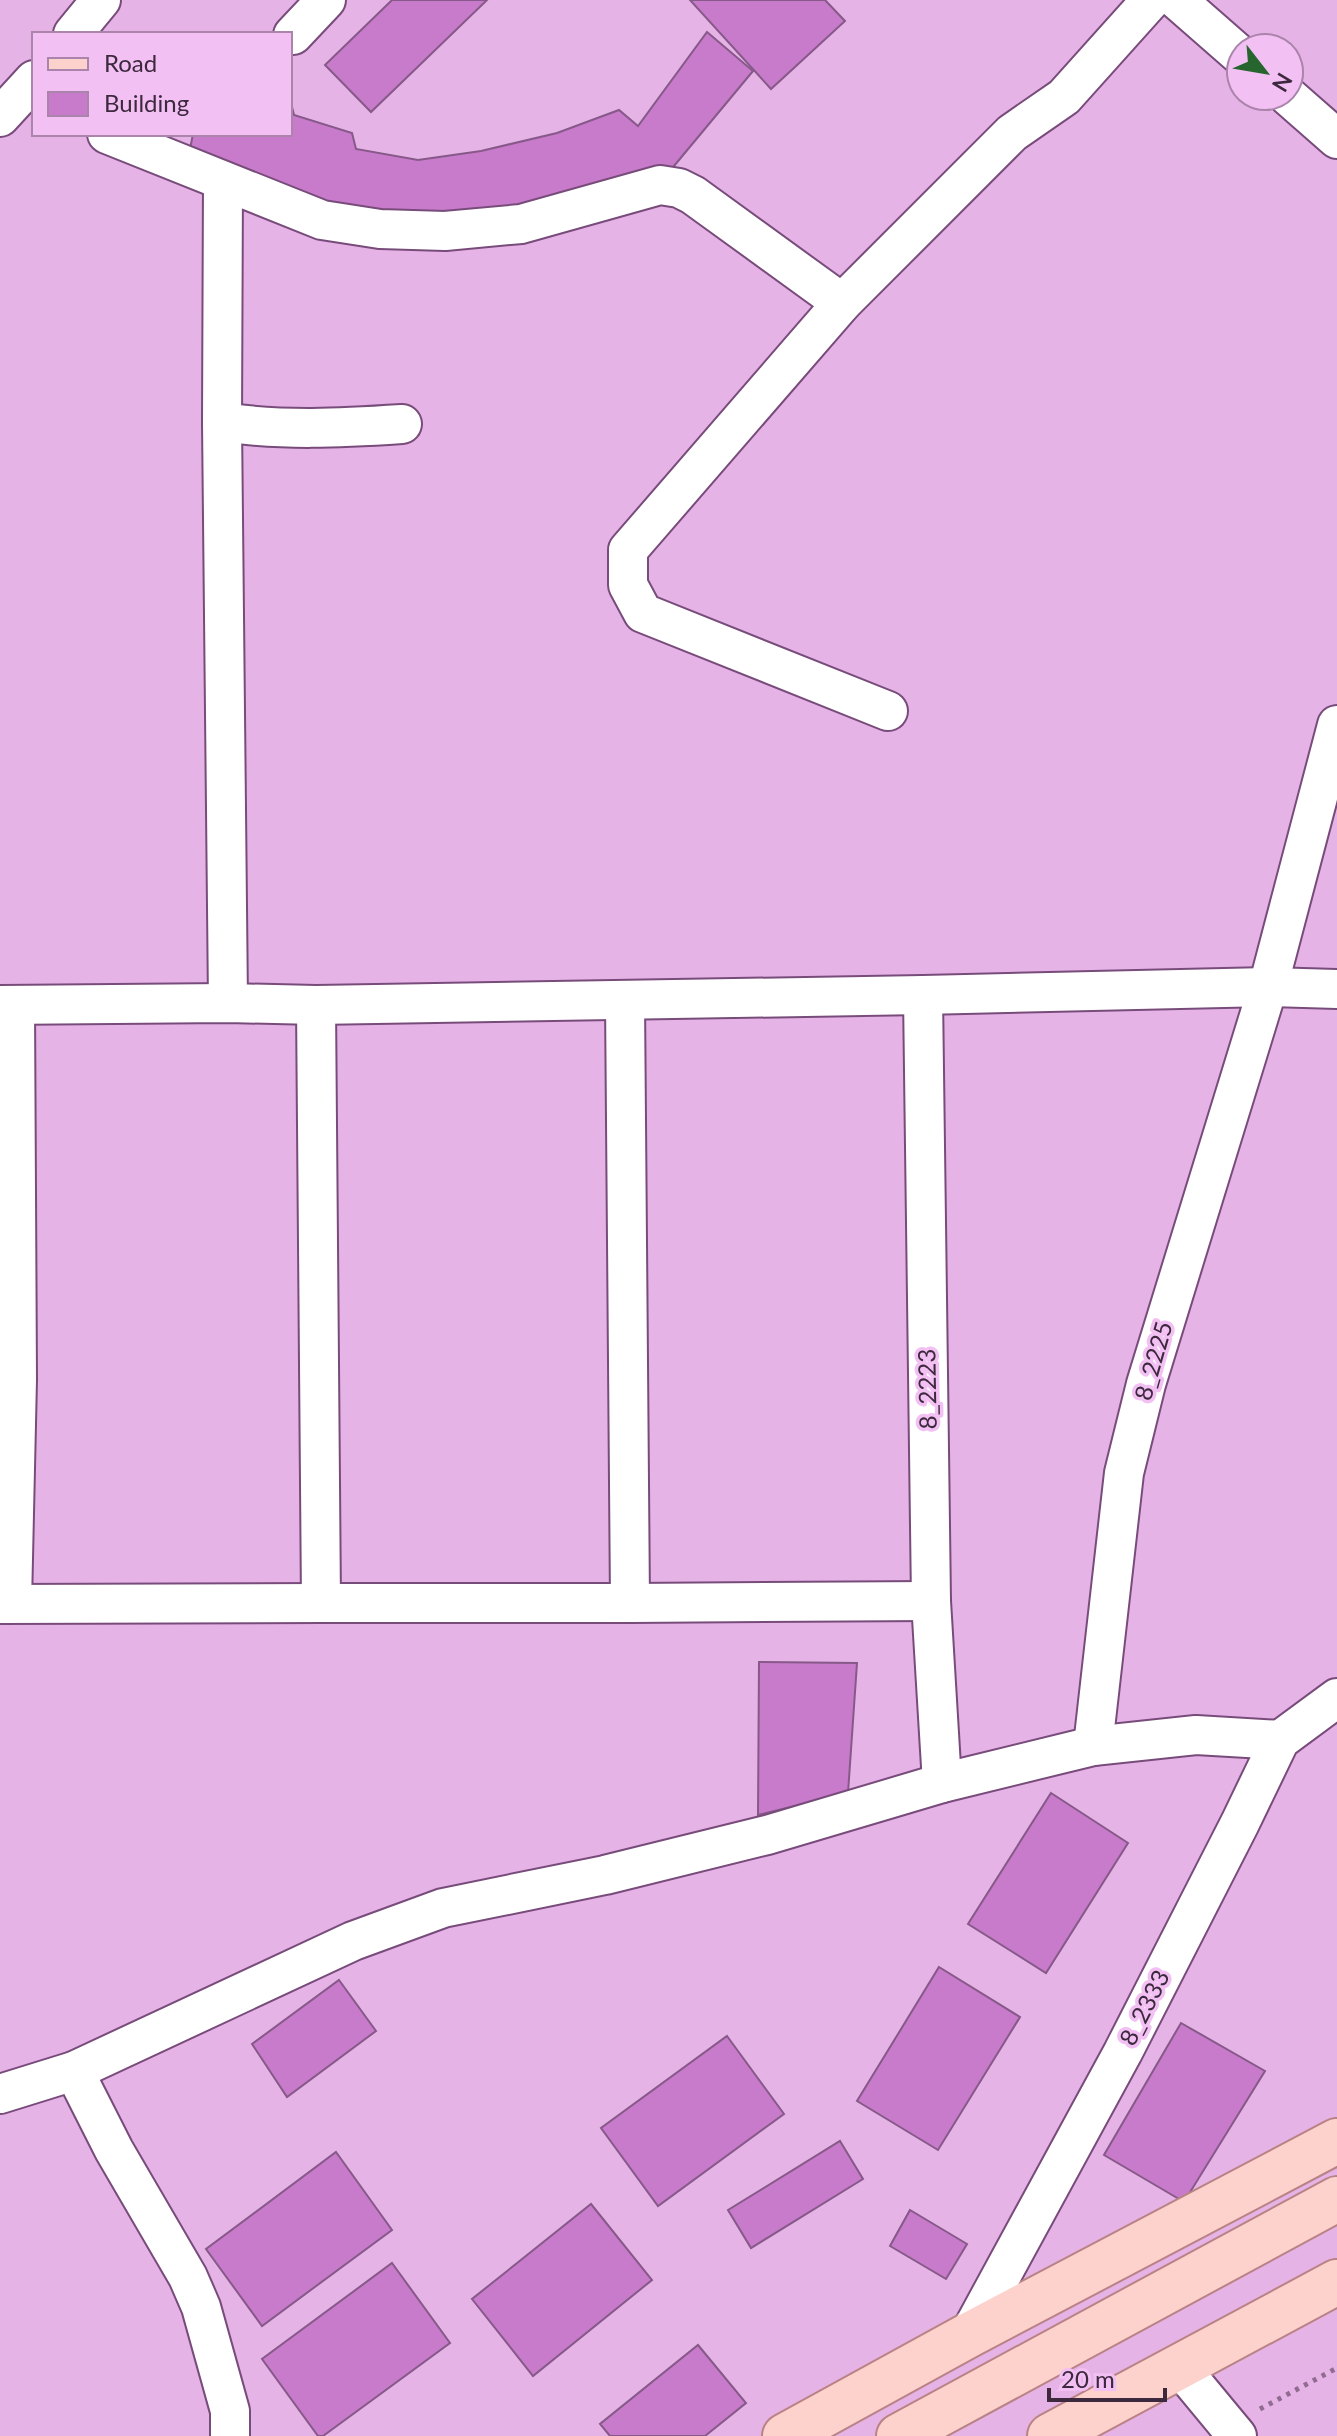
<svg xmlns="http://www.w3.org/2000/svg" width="1337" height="2436" font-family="Lato,sans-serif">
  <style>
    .building { fill: #c87bcb; stroke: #865988; stroke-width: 2 }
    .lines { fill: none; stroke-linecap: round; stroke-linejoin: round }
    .minor-casing { stroke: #784c7a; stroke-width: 42 }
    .major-casing { stroke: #b98385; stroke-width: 48 }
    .path { stroke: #8f6c90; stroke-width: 5; stroke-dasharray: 4 6; stroke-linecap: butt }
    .minor { stroke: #fff; stroke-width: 38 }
    .major { stroke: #fdd2cd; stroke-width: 44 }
    .labels { text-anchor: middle; stroke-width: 7; stroke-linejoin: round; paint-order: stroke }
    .street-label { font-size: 24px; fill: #3d293d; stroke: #f3c0f4 }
  </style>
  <rect width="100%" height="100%" fill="#e6b3e7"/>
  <g class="building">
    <polygon points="392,0 487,0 371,112 325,65"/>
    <polygon points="690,0 825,0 845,21 771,89"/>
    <polygon points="707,32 753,71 669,172 499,213 351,215 188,159 193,134 290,134 290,99 294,115 352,133 356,149 418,160 481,151 557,133 619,110 638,126"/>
    <polygon points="759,1662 857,1663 848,1793 758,1815"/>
    <polygon points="1051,1793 1128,1843 1046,1973 968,1924"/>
    <polygon points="939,1967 1020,2017 938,2150 857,2101"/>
    <polygon points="339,1980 376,2031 287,2097 252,2044"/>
    <polygon points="1181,2023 1265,2071 1184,2202 1104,2155"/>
    <polygon points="727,2036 784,2114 658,2206 601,2128"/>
    <polygon points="840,2141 863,2179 751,2248 728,2210"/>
    <polygon points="336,2152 392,2230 262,2326 206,2249"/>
    <polygon points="591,2204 652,2280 533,2376 472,2299"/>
    <polygon points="910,2210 967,2244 946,2279 890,2246"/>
    <polygon points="392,2263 450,2343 323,2436 318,2436 262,2359"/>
    <polygon points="698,2345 746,2403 705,2436 610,2436 600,2424"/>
  </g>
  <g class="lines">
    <defs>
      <g id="minor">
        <polyline points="1177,0 1241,56"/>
        <polyline points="73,34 101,0"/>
        <polyline points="293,35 326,0"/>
        <polyline points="1288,96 1337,139"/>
        <polyline points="0,117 34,80"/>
        <polyline points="107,134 322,220 380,229 445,231 521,224 660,185 679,188 693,195 842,303"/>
        <polyline points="223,182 222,422 228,1003"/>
        <path d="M222,422C282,431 341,428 402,424"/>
        <polyline points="888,711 643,613 628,585 628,550 842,303 1012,133 1064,97 1151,0"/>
        <polyline points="923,995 931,1601 942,1783"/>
        <polyline points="0,1005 228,1003 316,1005 923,995 1268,987 1337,989"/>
        <polyline points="316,1005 321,1603 630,1603 625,1000"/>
        <polyline points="12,1603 17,1379 15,1005"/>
        <polyline points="630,1603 931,1601"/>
        <polyline points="0,1604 321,1603"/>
        <polyline points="1093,1746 1124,1473 1146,1384 1268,987 1337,725"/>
        <polyline points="74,2071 114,2150 188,2277 201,2307 230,2411 230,2436"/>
        <polyline points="0,2094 74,2071 353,1941 443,1908 605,1875 767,1835 942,1783 1093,1746 1196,1735 1280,1740"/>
        <polyline points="969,2335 1123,2052 1240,1823 1280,1740 1337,1698"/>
        <polyline points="1179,2366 1237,2436"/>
      </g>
      <g id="major">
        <polyline points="785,2436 969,2335 1337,2141"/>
        <polyline points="899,2436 1337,2199"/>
        <polyline points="1050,2436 1337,2282"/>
      </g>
    </defs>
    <use href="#minor" class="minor-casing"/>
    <use href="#major" class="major-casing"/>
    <polyline class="path" points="1260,2409 1337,2368"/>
    <use href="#minor" class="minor"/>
    <use href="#major" class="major"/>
  </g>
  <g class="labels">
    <g class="street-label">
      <text transform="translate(1154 1361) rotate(-74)" y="8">8_2225</text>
      <text transform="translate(928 1389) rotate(-91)" y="8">8_2223</text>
      <text transform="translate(1145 2008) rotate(-63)" y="8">8_2333</text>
    </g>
  </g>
  <rect x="32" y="32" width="260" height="104" fill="#f3c0f4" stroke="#aa84ab" stroke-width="2"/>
  <rect x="48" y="58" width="40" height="12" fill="#fdd2cd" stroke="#aa84ab" stroke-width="2"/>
  <text x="104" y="72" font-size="24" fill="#3d293d">Road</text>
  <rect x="48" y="92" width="40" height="24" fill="#c87bcb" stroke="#aa84ab" stroke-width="2"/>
  <text x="104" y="112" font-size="24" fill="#3d293d">Building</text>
  <g transform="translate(1265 72) rotate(121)"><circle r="38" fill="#f3c0f4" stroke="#aa84ab" stroke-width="2"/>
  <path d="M0-6L14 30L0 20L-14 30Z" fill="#27652e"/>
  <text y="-12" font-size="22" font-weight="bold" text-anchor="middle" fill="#3d293d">N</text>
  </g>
  <path d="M1049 2388v12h116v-12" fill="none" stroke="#3d293d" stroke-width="4"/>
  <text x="1061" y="2388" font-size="24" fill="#3d293d" stroke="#f3c0f4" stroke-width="6" paint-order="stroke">20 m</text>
</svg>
